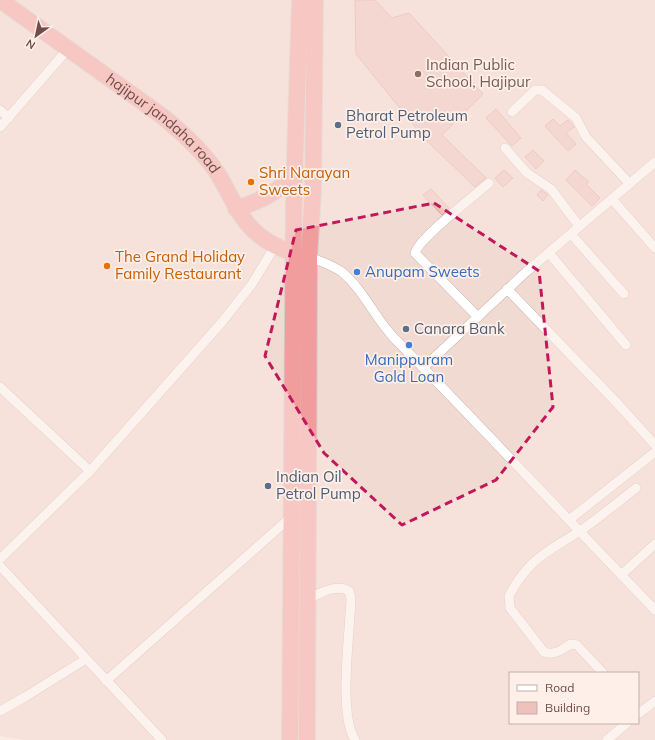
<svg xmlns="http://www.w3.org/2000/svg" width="655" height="740" font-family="Mulish,sans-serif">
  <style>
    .residential { fill: #f1dad1; fill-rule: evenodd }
    .building { fill: #eec1bc; stroke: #dfa49d }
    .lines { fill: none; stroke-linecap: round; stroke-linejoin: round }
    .street-casing { stroke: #cdb2ad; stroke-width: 10 }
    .highway-casing { stroke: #d4cac9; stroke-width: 18 }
    .street { stroke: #fff; stroke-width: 9 }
    .highway { stroke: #f19d9e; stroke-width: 16 }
    .marked { fill: none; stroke: #c2185b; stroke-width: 3; stroke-dasharray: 8 5; stroke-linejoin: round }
    .education-dot { fill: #8d6e63; stroke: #feefe8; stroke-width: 1.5 }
    .service-dot { fill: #5c6f8a; stroke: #feefe8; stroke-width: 1.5 }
    .food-dot { fill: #e8710a; stroke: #feefe8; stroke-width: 1.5 }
    .shop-dot { fill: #3f7fe0; stroke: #feefe8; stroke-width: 1.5 }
    .labels { text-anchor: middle; stroke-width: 3.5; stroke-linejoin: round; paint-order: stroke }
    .education-label { font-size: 15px; fill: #785e54; stroke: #feefe8; text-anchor: start }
    .service-label { font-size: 15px; fill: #4e5e75; stroke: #feefe8; text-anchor: start }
    .street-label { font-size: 15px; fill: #704d4a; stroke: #feefe8 }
    .food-label { font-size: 15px; fill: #c56008; stroke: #feefe8; text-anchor: start }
    .shop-label { font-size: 15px; fill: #366cbe; stroke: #feefe8; text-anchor: start }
  </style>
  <rect width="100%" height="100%" fill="#faeae2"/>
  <path class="residential" d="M0,0H655V740H24L0,736ZM510,673H638V723H510Z"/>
  <g class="building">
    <polygon points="355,0 375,0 392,18 409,13 483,94 442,135 486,178 475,187 425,139 356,54"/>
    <polygon points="496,109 521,138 512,146 486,118"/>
    <polygon points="553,119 560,126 568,120 574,127 566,133 576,144 568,151 545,126"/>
    <polygon points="533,150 544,161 536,169 525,157"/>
    <polygon points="504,170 513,178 503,187 495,178"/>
    <polygon points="575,170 589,182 586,184 600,198 592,206 566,180"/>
    <polygon points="431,189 449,208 442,215 423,195"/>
    <polygon points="541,190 548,195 543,201 537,195"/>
  </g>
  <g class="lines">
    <defs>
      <g id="street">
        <polyline points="0,110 9,118"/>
        <polyline points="512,112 535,90 542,90 576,118 586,137 630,184"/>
        <polyline points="0,127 68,49"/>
        <polyline points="505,148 527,173 551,189 579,226"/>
        <polyline points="612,199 655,248"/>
        <polyline points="571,234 624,294"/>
        <polyline points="549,253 626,345"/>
        <path d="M309,257C320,261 332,265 342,272C364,290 375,319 395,339C483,428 568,520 655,610"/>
        <polyline points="507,289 618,404 655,445"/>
        <path d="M478,317L415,253C419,238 474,196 489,183"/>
        <polyline points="424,367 526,272 655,162"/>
        <polyline points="0,387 90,471"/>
        <polyline points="569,520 655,452"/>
        <polyline points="0,559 90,471 222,322 252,284 275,246"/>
        <polyline points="0,566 162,740"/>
        <polyline points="621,575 655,544"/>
        <path d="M307,599C320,594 336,583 349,591L351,598C350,633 338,713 355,740"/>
        <path d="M603,673L577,645L571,644C562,649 555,656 544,652L510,608L509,596C528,559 547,552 580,531C599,518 618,502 636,488"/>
        <polyline points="106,681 291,517"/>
        <polyline points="0,711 25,697 86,659"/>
        <polyline points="638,714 655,701"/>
        <polyline points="607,740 627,723"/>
      </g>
      <g id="highway">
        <path id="s1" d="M0,0L162,116C183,133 203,151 218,174C236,204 242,229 276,246C285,250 292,254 302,256"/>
        <path d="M236,209C264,199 274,195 294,174"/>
        <polyline points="290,740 294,187 300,0"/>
        <polyline points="307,740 309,257 313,191 315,0"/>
      </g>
    </defs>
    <use href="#street" class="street-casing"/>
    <use href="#highway" class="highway-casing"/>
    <use href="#street" class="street"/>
    <use href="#highway" class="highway"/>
  </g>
  <path d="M0 0H655V740H0ZM434,203L539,271L553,407L496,480L402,525L324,453L265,356L296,230Z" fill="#faeae2" fill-opacity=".55" fill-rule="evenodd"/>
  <path class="marked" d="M434,203L539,271L553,407L496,480L402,525L324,453L265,356L296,230Z"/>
  <circle class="education-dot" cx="418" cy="74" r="4"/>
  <g class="service-dot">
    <circle cx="338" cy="125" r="4"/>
    <circle cx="406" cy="329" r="4"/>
    <circle cx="268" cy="486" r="4"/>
  </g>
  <g class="food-dot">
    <circle cx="251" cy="182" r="4"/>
    <circle cx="107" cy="266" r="4"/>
  </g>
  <g class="shop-dot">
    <circle cx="357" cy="272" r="4"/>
    <circle cx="409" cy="345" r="4"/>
  </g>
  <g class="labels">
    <g class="education-label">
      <text x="426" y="70">Indian Public<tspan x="426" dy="17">School, Hajipur</tspan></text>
    </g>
    <g class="service-label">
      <text x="346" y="121">Bharat Petroleum<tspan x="346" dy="17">Petrol Pump</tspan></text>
      <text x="414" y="334">Canara Bank</text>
      <text x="276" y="482">Indian Oil<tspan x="276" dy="17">Petrol Pump</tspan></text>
    </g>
    <g class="street-label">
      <text dy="5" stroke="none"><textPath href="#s1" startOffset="205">hajipur jandaha road</textPath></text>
    </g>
    <g class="food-label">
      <text x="259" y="178">Shri Narayan<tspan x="259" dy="17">Sweets</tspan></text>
      <text x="115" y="262">The Grand Holiday<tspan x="115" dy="17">Family Restaurant</tspan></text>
    </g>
    <g class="shop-label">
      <text x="365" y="277">Anupam Sweets</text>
      <text x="409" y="365" text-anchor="middle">Manippuram<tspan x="409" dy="17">Gold Loan</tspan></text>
    </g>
  </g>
  <rect x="509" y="672" width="130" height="52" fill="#feefe8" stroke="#c5aea9"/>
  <rect x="517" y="685" width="20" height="6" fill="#ffffff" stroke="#c5aea9"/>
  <text x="545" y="692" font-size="12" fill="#704d4a">Road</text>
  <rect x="517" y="702" width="20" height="12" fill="#eec1bc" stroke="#c5aea9"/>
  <text x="545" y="712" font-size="12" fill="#704d4a">Building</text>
  <g transform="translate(36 36) rotate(213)" stroke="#feefe8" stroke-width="3" paint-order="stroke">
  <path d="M0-3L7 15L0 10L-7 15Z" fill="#704d4a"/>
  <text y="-6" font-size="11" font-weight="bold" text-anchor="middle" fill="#704d4a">N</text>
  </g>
</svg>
